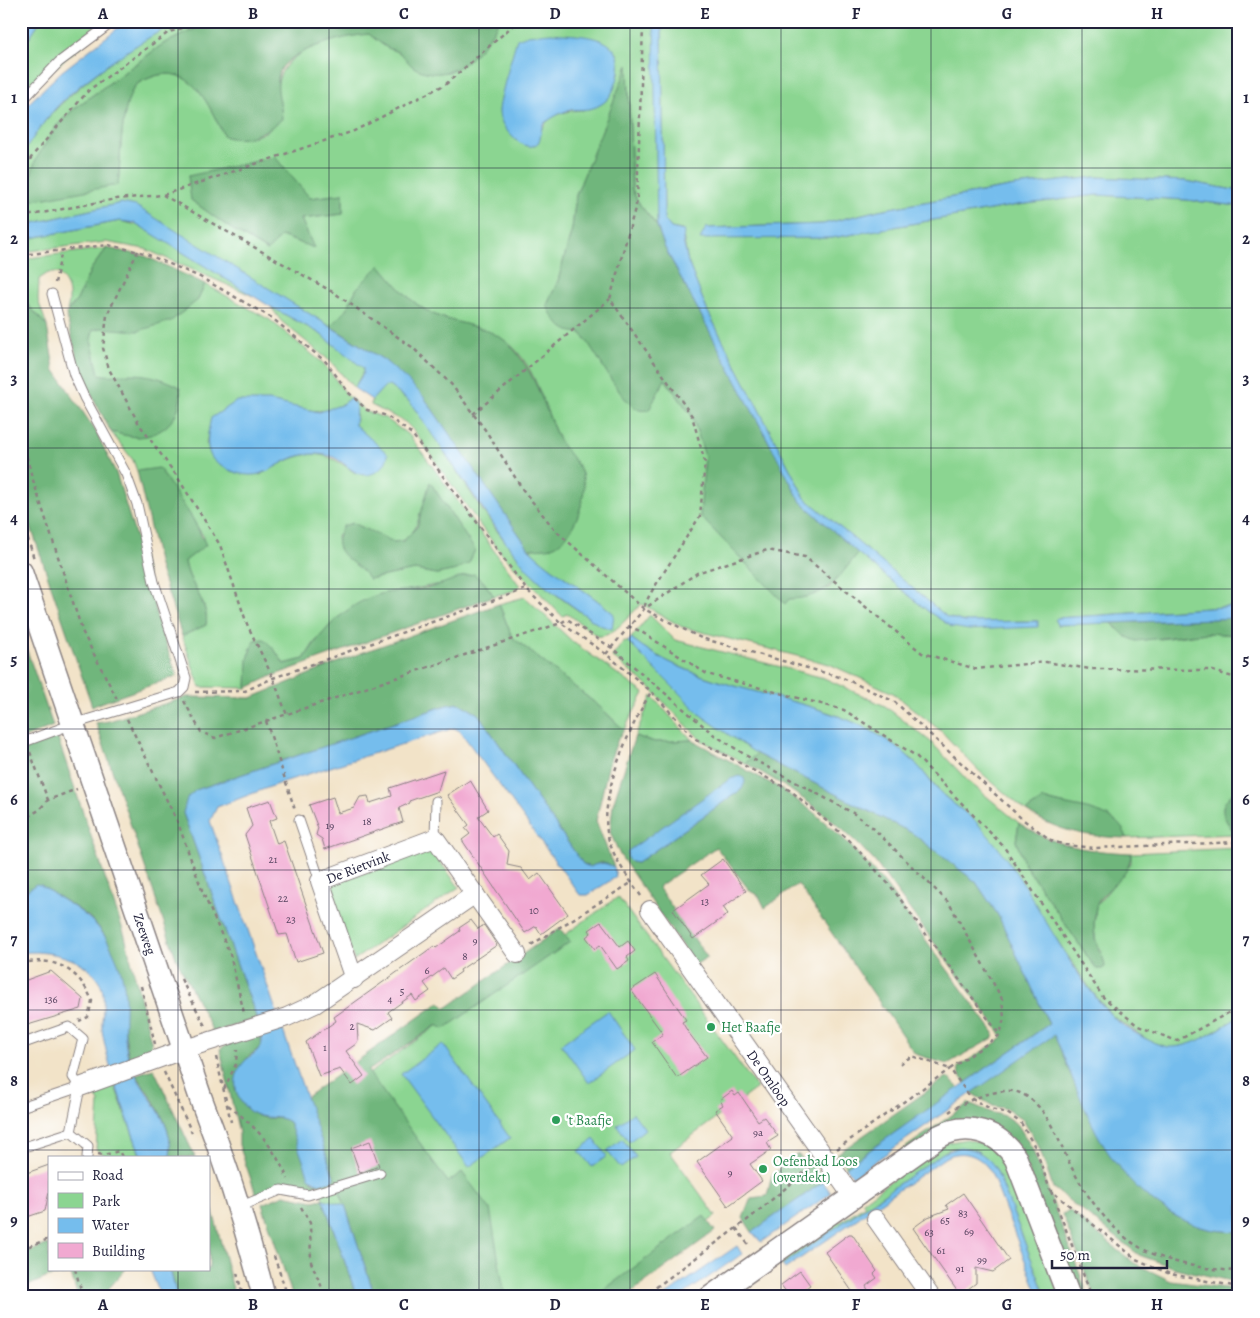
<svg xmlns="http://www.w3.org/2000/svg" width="1260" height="1318" font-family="Alegreya,serif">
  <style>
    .green { fill: #8bd591; stroke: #567c66; fill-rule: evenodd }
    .forest { fill: #70b67b; stroke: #496c5b; fill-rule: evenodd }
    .water { fill: #75bded; stroke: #4c7094 }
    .building { fill: #f1a9d1 }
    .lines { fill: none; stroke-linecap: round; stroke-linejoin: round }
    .service-casing { stroke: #8a8282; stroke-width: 11 }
    .minor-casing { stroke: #8a8282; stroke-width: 20 }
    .tertiary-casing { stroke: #8a8282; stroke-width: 25 }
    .path { stroke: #8a8282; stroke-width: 2.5; stroke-dasharray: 4 4; stroke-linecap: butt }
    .service { stroke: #fff; stroke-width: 9 }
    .minor { stroke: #fff; stroke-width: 18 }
    .tertiary { stroke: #fff; stroke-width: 22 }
    .grid { fill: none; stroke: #22223b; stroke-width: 1; stroke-opacity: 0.55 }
    .leisure-dot { fill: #2e9e5b; stroke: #fff; stroke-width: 2 }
    .labels { text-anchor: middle; stroke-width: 4.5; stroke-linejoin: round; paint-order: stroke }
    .number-label { font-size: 11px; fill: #564460 }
    .street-label { font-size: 14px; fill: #22223b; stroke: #fff }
    .leisure-label { font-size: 14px; fill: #27864d; stroke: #fff; text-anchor: start }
    .neatline { fill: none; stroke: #22223b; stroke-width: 2 }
    .grid-label { font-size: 16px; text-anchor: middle; font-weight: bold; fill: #22223b }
  </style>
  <rect width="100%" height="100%" fill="#fff"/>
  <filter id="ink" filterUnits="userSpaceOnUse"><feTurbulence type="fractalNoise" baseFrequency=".02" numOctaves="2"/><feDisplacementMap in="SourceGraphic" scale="10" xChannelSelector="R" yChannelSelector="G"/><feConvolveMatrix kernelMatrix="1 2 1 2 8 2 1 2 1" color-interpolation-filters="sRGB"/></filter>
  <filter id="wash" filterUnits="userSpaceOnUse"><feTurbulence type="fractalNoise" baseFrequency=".0096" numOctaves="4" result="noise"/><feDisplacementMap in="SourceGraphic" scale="20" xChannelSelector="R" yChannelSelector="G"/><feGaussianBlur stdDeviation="1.12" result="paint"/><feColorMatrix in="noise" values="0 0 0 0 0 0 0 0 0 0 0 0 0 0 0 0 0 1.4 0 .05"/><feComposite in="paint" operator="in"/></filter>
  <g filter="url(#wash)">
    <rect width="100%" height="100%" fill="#f2e3c8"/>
    <g class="green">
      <polygon points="40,21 110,21 21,97 21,50"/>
      <path d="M180,21H212L163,44L75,108L56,126L118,185C121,158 120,112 133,89C137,82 145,80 152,77C193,62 210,108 224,136C235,141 262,138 270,128C275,123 278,117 282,111C259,55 327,38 369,34L386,47L402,54L414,67L431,72H450L491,34L499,21H1239V191L1186,181L1096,177L1015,186L879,210L823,224L706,228L701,238H832L1018,205L1097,195L1186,200L1239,206V606L1057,618L1055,620L1057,625L1112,623L1117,629L1160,639L1207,633L1239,635V789C1216,803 1221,816 1236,834L1127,838C1118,812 1066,807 1044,799L1026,811L978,770L941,731L893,693L829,664L682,627L642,604C629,614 613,639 597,636L568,614L562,616L503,555L482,528L415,432L405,422L371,405L372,400L384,386H389L410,402C450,456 482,518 527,568C547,591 574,607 599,625L614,614C587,590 555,574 529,549L553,547C573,523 585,513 583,480C583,467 568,456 562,445C544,413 538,366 507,342C485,326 457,325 433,314C410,303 396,284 380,266L357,288L346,310L330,326L121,203L21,226C21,213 18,164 22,154C47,104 129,44 180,21ZM662,24L664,219L671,228L682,230L688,262L707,310L805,498L947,617L965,622L1038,621L952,627L929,612L858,553L829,588L789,599L785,603L701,516L705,456L692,416L664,378L661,389L590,344L579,331L547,305L558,281L572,229L576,195L628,67L632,188L637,201L657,226ZM551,33L618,54L619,74L584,110C567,110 546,115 540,133ZM343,194V214L301,219L313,247L281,236L267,251L230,228L191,200L310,198Z"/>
      <polygon points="120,221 141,226 253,296 145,249 106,242 21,252 21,240"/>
      <path d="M107,248L91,269L77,300L67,311C71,295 70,285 58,273H48L39,279L38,300L47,326L21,297V259Z"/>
      <path d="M205,284L270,320L324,364L347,395L365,411L385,418L410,436L520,586L513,591L494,596L483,581L452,582L375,596L337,618L314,643L304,659L284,664L274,649H250L247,688L200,687L182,636L206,625C210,603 188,585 185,561L195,553L204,537L159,469L137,471L133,460L111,432L138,437L110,377L99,374L91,340L93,330L198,300ZM269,401C294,406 324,420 346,401L357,416L355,425L366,435L355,473C317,443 299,453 260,475L206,444L211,419ZM420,513L472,546L475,550L468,563L456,570L437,574L415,570L369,579C357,561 338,559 337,535L360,526C385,547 413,551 420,513Z"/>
      <polygon points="271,307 319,333 360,363 364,370 354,388 330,361 281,321"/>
      <polygon points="525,597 573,642 644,693 624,730 600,707 512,637 499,604"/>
      <path d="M650,615L675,640L824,678L885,706L931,742L968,781L1019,823L1016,841L1025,865L1096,969L1102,952L1096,942L1094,927L1096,906L1131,863V853L1239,848V1017L1193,1044L1170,1048L1151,1042L1112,1016L1091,990L978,824L942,794L912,759L858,724L836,715C770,692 685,682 631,638Z"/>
      <polygon points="624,641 628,642 702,716 757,754 745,763 701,740 647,685 612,657"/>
      <polygon points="652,696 692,740 655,742 635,736"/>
      <polygon points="431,850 459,887 354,960 328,885"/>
      <polygon points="618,897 757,1088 670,1152 716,1216 607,1297 492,1297 366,1076"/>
      <polygon points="113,1081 141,1157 108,1157 96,1149 99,1102 91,1090"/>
      <polygon points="967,1139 994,1147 1007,1162 1060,1297 1046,1297 996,1169 978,1151 969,1148 951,1148 943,1153 782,1265 777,1257 837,1219 840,1222 865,1205 862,1202 939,1144"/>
      <polygon points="334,1177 345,1205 323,1199 319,1184 332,1181"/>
    </g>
    <g class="forest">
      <path d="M212,21H499C482,51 453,87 415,68C409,65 406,58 401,54C397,51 392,50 388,48C381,44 375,39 369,34C346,36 282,50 278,77C276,92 282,105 282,119C267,132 243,144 224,136C210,108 193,62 152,77C145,80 137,82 133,89C120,113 121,158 118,185L24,202L35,161L56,126L75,108L163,44Z"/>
      <path d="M628,65L632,189L637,201L657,226L665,248L801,502L858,553C837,580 826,598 789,599L785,604L700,516L705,456L692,416L665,379L649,410C643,411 639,411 634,407C615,393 597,352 580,332C564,335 552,318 547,305L558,281L572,229L576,195Z"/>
      <polygon points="275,157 310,198 343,194 343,214 301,219 314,248 281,236 268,251 230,228 191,200 188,176"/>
      <path d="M107,248L145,256L205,284L198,300L171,321L138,331L101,328L93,330L91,340L99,374C111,377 119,374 131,374C149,374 165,379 180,387C184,413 166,436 138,437C130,437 120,434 111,432L81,374L66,314L77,300L91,269Z"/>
      <path d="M380,265C396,284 410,303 433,314C458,325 490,325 510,345C534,370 544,405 557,436C563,450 580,462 583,478C588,497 573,540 552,547C546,549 536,548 529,549L423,396L384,360L330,326L346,310L357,288Z"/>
      <polygon points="21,297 47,326 54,369 95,430 116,473 146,570 158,622 177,676 92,706 21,498"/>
      <path d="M159,468L193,519L206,545L185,561C188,585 210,603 206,625L182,636L159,566L137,471Z"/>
      <path d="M430,482L475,550L469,563L456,570L437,574L415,570L369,579C356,559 325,555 343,526L353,523L394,542L403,541L417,527Z"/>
      <path d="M474,574L483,581L494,596L272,676L247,688L248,659L254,640L264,639L274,649L284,664L304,659C322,630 350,600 385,593C399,590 413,591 427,588C444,585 457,576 474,574Z"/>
      <polygon points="499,604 512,637 600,707 624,730 618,739 609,763 596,821 614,867 601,862 590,867 583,864 478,714 459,703 447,705 196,790 183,813 257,1019 213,1032 176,958 96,723 109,721 187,697 251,698 361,653"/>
      <polygon points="1239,618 1239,635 1207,633 1136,641 1125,636 1112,623"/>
      <polygon points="21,633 53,726 21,739"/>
      <path d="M57,736L125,936L153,1049L130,1062C118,1014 130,953 89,917C74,905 56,897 41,885L24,892L21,895V748Z"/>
      <path d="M635,736L655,742L692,740L781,789L812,811L846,841L884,883L994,1033L993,1038L947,1064L915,1054L798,884L765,908L759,896L750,891L716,847L658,887L707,957L695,965L620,855L610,832L613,804ZM742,789L637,863L631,862Z"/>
      <path d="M757,754L912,833L976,882L998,915L1049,1024L965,1083L959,1074L958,1067L1003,1038L999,1031L875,862C837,819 795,791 745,763Z"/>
      <path d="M1239,789V834H1236C1220,815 1216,804 1239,789Z"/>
      <path d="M1044,799C1070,809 1117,806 1127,838C1088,837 1059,832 1026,811Z"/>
      <path d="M1019,823C1055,847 1088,851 1131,853C1131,879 1101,889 1096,907C1094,917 1093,932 1096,942C1099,951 1104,956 1105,967L1102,969H1096L1025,865L1016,841Z"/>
      <polygon points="560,928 570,942 444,1029 437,1025 368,1071 448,1182 462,1172 490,1209 505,1297 375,1297 345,1205 305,1098 440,1002 446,1008"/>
      <path d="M260,1033C265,1052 253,1049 245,1061C240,1068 238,1080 235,1088C241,1104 251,1118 270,1118C277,1119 283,1117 289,1122L312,1181L319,1184L306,1191L282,1186L256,1194L239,1145V1133L220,1049L229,1043Z"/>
      <path d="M1054,1034C1085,1109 1117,1199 1201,1227C1213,1231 1227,1231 1239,1232V1283L1175,1268L1139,1255L1053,1188L1039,1147L1023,1120L1008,1109L993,1106L971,1093Z"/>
      <path d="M154,1069L195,1157H170C174,1126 152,1099 136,1074Z"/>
      <polygon points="947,1077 959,1088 846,1167 837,1154"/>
      <polygon points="969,1103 990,1112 1005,1116 1018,1125 1032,1148 1087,1293 1076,1297 1028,1170 970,1123 858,1181"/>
      <polygon points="797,1154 818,1171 823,1182 752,1232 743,1218 751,1198 767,1196 772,1175"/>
      <polygon points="284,1195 314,1201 323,1199 357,1297 293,1297 262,1204"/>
      <polygon points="209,1196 235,1297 177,1297 170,1269 209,1269"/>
      <polygon points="1070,1211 1134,1263 1171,1281 1233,1289 1228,1297 1095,1297 1062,1214"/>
      <polygon points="704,1216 715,1231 625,1297 594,1297"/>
      <polygon points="49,1244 49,1269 126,1269 101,1297 78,1297 71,1274 48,1277 21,1289 21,1254"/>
    </g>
    <g class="water">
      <polygon points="21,21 40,21 21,50"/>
      <path d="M127,21H180C145,37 80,81 55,109C42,123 32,140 21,156V112L26,106L61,72Z"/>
      <polygon points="658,24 662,24 664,219 671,228 684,231 683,241 688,262 707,310 805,498 947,617 965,622 1038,621 1038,627 969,630 952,627 929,612 858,553 801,502 665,248 657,226 654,26"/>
      <path d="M551,33C580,36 628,33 618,77C615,88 611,99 600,105C590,111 580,109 570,110C561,112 550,119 543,124C541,129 541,135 540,139C532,160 499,131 499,111C500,96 512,56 517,39L528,35Z"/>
      <polygon points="1096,177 1186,181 1239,191 1239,206 1186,200 1097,195 1018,205 832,238 700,239 706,228 823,224 879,210 1015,186"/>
      <path d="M121,203L136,206L384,360L406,379L423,396L529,549C555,574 587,590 614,614L612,629L599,625L546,587L527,569L505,541L410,402L389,386L384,387L372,400L354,388L363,374V368L319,333L271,307L135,223L120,221L21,240V226Z"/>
      <path d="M350,398L356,406L355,425L388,454C387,462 383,468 376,472C357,482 349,464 333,457C328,455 320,454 314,454C273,454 269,492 221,466C203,456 207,436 211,418L237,401H269L319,412L341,405Z"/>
      <polygon points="1239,606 1239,618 1057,625 1055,620 1057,618"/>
      <path d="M631,638C688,684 768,690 835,715C861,724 892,740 912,760C924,770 931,785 943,795C955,806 969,814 979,825C1032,882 1058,958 1111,1015C1121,1026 1157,1048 1172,1047C1197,1046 1218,1029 1239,1017V1232C1227,1231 1213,1231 1201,1227C1161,1214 1126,1182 1104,1146C1083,1111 1071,1071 1054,1035L853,1177L846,1167L1049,1024L998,915L976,882L912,833L757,754L729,735L702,716L628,642Z"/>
      <path d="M459,703L478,714L583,864L590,867C600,862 604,862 614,867L616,877L588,895H580L460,731L454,728L283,782L217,807L210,821L334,1177L332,1181L319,1184L309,1177L289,1122C277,1113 261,1123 246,1108C233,1095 232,1075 244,1062C249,1056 261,1051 262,1042C263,1036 258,1026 257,1019L183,813L187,798L196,790L447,705Z"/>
      <polygon points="740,776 744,778 745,782 742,789 637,863 631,862 627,858 628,851 730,779"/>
      <path d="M36,884L41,885C62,902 88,911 104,935C115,953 124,973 125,996C126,1018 122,1038 129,1060C141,1094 175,1118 170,1157H141C127,1116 111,1078 103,1036C99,1019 108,999 100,983C88,958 46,949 21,953V895Z"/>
      <polygon points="608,1011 635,1050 589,1083 561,1044"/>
      <polygon points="443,1044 510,1138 469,1167 401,1074"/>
      <polygon points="633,1113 645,1129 629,1142 617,1125"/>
      <polygon points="594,1139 607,1156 592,1167 579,1151"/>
      <polygon points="622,1139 636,1157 621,1168 607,1151"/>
      <path d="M960,1147C977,1149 987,1155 996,1169L1046,1297H1039L991,1172C980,1155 964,1149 946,1157L785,1269L782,1265L943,1153Z"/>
      <polygon points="823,1182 831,1193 761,1242 752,1232"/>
      <polygon points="323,1199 345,1205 375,1297 357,1297"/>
      <polygon points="737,1246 742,1254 680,1297 663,1297"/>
      <polygon points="150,1269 170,1269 177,1297 161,1297"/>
    </g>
    <g id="blocks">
      <g class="building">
        <polygon points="444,770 438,791 409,801 410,803 399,808 403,822 325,849 322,839 316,835 318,828 309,805 333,797 338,813 354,808 360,797 368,796 370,803 392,796 390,788"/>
        <polygon points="470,780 488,810 478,817 493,837 497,834 509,851 507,865 521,868 530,880 539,873 568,914 541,934 536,926 525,933 462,840 470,834 465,828 469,825 447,795"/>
        <polygon points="270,800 277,818 269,821 277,844 284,841 323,953 296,962 287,934 279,935 245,835 252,826 246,808"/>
        <polygon points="723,859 746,891 723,907 728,914 693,939 673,910 709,884 701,875"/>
        <polygon points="471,920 478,929 484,925 497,945 460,970 461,972 451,979 444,968 424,983 430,991 416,1001 412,995 388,1012 392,1018 375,1030 357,1024 358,1040 356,1044 346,1051 364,1076 352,1085 340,1069 319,1076 306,1042 336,1021 334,1017 434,946 436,948 460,931 459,928"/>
        <polygon points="601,922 620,947 628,941 635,951 627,957 629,961 617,969 600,945 595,949 586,937 591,933 589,930"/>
        <polygon points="51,971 83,999 81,1009 21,1027 21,982"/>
        <polygon points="655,974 686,1020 682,1022 688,1032 707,1057 677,1078 652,1042 663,1034 631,990"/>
        <polygon points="732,1091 735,1096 739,1093 758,1121 764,1117 778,1136 767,1143 771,1150 750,1164 762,1181 728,1206 697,1162 733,1136 715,1110 723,1105 720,1100"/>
        <polygon points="370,1141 379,1166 360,1173 351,1148"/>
        <polygon points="49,1165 49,1192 45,1211 21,1219 21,1175"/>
        <polygon points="963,1193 1009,1260 993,1272 976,1268 976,1283 960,1295 913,1228 928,1217 949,1209 946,1205"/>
        <polygon points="849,1234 852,1234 877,1271 874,1274 877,1278 866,1286 869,1292 862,1297 856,1297 825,1252"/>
        <polygon points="800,1271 810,1285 794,1297 790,1297 781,1285"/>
      </g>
    </g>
  </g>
  <g filter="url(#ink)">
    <use href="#blocks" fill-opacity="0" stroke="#8a8282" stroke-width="1"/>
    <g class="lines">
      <defs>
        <g id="service">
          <polyline points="21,102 59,62 114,21"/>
          <polyline points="21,743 73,724 179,692 184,687 186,678 154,582 137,504 126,474 84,397 74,375 52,294"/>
          <polyline points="299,820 320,881"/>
          <polyline points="435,838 436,801"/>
          <polyline points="21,1044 69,1027 83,1039 73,1077 80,1087"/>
          <polyline points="80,1087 71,1132 88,1146 87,1157"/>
          <polyline points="21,1107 80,1087"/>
          <polyline points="21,1148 71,1132"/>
          <polyline points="239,1207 281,1190 308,1195 380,1173"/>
        </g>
        <g id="minor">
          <polyline points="650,910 853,1197"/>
          <polyline points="354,979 320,881 435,838 517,954"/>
          <polyline points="80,1087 185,1049 287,1017 315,1004 475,894"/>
          <polyline points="876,1219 931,1297"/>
        </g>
        <g id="tertiary">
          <path d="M21,572L201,1099C226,1164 247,1230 264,1297"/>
          <path d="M711,1297L938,1137C967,1121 999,1131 1016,1159L1069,1297"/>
        </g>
      </defs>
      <use href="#service" class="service-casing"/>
      <use href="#minor" class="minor-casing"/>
      <use href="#tertiary" class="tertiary-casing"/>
      <g class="path">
        <polyline points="637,21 643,26 637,201 610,299 692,416 705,462 700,516 650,594 644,607"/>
        <polyline points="21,173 33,155 89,90 169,32 208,21"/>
        <polyline points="163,195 336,294 412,347 451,384 486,431 523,490 555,530 644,609 701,638 843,678 895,702 1021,818 1052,841 1065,845 1094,848 1239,842"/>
        <polyline points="21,217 116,199 163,195 354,131 446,84 518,21"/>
        <polyline points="138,251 107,315 103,348 109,369 139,424 176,475 220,545 247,624 273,678 287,715"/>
        <polyline points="21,255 108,245 144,253 200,277 272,318 326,362 349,393 367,410 387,416 412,434 526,589"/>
        <polyline points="55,283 62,250"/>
        <polyline points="473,414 610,299"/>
        <polyline points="21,433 32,477 83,633 117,699"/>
        <polyline points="21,515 34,559"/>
        <polyline points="628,626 640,631 707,674 844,710 916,756 1004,847 1103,997 1138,1026 1177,1041 1239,1007"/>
        <polyline points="606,654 644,609 697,573 767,550 805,557 922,653 976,669 1046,662 1090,669 1210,670 1239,679"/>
        <polyline points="195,692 245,691 273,678 526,589 561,623 606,654 652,692 694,738 791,791 849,840 892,888 1000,1035"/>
        <polyline points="184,701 201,732 215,738 561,623 567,619 612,648 713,734 747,756 853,813 872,827 949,903 1002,999 1004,1018 1000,1035 950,1069 972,1099 991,1109 1007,1113 1021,1123 1035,1147 1050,1190 1136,1259 1170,1274 1239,1287"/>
        <polyline points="127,719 178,823 203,893 230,954 244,1013"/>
        <polyline points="266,721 295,810"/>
        <polyline points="30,752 48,800"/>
        <polyline points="21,821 39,810 48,800 77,789"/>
        <path d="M641,896C628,877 611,856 607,832C601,790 630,727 651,692"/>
        <polyline points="531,945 631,883"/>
        <path d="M21,964C53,954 81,971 92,1001L88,1017L79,1021"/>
        <polyline points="181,979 205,1026"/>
        <polyline points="141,986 155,1044"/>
        <polyline points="216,1057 231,1122"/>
        <polyline points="900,1064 912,1056 950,1069"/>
        <polyline points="164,1072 192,1133"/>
        <polyline points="224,1089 236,1064 237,1050"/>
        <path d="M228,1105C258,1129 272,1144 288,1179"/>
        <path d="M949,1112C965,1101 1001,1085 1020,1093C1048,1104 1060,1146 1073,1170C1085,1193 1100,1214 1118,1231C1149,1261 1197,1269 1239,1271"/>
        <polyline points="837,1149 950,1069"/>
        <polyline points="98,1154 104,1155 119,1151 122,1157"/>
        <polyline points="1051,1191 1092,1297"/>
        <polyline points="301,1207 310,1223 311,1262 326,1297"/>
        <polyline points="736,1228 750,1247"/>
        <polyline points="21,1249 49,1239"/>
        <polyline points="274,1256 288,1297"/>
        <polyline points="75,1269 82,1293 81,1297"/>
        <polyline points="237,1273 243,1297"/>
        <polyline points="643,1297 750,1218 812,1166"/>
        <polyline points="1232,1297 1238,1287"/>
      </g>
      <use href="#service" class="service"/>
      <use href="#minor" class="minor"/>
      <use href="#tertiary" class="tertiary"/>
    </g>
  </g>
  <path class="grid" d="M178,21V1157M329,21V1297M479,21V1297M630,21V1297M781,21V1297M931,21V1297M1082,21V1297M21,168H1239M21,308H1239M21,448H1239M21,589H1239M21,729H1239M21,870H1239M21,1010H1239M21,1150H1239M178,1269V1297"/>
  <g class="leisure-dot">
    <circle cx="711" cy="1027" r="5"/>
    <circle cx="556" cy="1120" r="5"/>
    <circle cx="763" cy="1169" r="5"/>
  </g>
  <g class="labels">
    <g class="number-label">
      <text x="367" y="825">18</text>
      <text x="330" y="829">19</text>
      <text x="273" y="863">21</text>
      <text x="283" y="902">22</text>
      <text x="705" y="905">13</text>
      <text x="534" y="914">10</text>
      <text x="291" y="923">23</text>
      <text x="475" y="944">9</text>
      <text x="465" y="960">8</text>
      <text x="427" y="974">6</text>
      <text x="402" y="995">5</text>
      <text x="51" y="1003">136</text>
      <text x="390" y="1003">4</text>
      <text x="352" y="1030">2</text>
      <text x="325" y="1051">1</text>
      <text x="758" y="1136">9a</text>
      <text x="730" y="1176">9</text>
      <text x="963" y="1217">83</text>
      <text x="945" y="1224">65</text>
      <text x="969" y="1235">69</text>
      <text x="929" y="1236">63</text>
      <text x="941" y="1254">61</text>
      <text x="982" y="1263">99</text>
      <text x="960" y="1272">91</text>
    </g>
    <g class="street-label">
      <text transform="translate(358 867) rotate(-21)" y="5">De Rietvink</text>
      <text transform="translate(145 934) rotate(71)" y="5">Zeeweg</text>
      <text transform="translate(769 1078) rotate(55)" y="5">De Omloop</text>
    </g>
    <g class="leisure-label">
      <text x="721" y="1032">Het Baafje</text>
      <text x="566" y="1125">'t Baafje</text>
      <text x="773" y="1166">Oefenbad Loos<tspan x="773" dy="16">(overdekt)</tspan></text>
    </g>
  </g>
  <rect width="1260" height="1318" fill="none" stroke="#fff" stroke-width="55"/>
  <rect x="48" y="1156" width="162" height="115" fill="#ffffff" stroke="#a7a7b1"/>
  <rect x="58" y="1172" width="25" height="8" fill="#ffffff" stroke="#a7a7b1"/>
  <text x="92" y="1180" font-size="15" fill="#22223b">Road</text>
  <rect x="58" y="1193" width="25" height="15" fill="#8bd591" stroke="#a7a7b1"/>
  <text x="92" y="1206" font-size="15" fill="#22223b">Park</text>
  <rect x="58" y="1218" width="25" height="15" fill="#75bded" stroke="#a7a7b1"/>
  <text x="92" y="1230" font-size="15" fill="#22223b">Water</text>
  <rect x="58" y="1243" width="25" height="15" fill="#f1a9d1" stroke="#a7a7b1"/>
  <text x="92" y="1256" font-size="15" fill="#22223b">Building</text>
  <path d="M1052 1260v8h115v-8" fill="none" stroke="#22223b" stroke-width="2.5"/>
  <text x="1060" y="1260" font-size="15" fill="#22223b" stroke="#ffffff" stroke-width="4" paint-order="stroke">50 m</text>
  <rect x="28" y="28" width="1204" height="1262" class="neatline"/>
  <g class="grid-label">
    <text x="103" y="19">A</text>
    <text x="253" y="19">B</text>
    <text x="404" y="19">C</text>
    <text x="555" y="19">D</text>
    <text x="705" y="19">E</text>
    <text x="856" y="19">F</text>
    <text x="1007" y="19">G</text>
    <text x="1157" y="19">H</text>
    <text x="14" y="103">1</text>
    <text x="1246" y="103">1</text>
    <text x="14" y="244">2</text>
    <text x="1246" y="244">2</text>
    <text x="14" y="384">3</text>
    <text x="1246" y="384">3</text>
    <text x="14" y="524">4</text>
    <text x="1246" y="524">4</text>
    <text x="14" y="665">5</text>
    <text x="1246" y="665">5</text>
    <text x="14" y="805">6</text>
    <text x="1246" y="805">6</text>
    <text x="14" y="945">7</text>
    <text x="1246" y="945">7</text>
    <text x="14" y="1086">8</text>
    <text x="1246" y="1086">8</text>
    <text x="14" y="1226">9</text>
    <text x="1246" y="1226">9</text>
    <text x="103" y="1310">A</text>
    <text x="253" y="1310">B</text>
    <text x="404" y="1310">C</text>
    <text x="555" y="1310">D</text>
    <text x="705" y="1310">E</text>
    <text x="856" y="1310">F</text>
    <text x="1007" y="1310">G</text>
    <text x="1157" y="1310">H</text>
  </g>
</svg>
